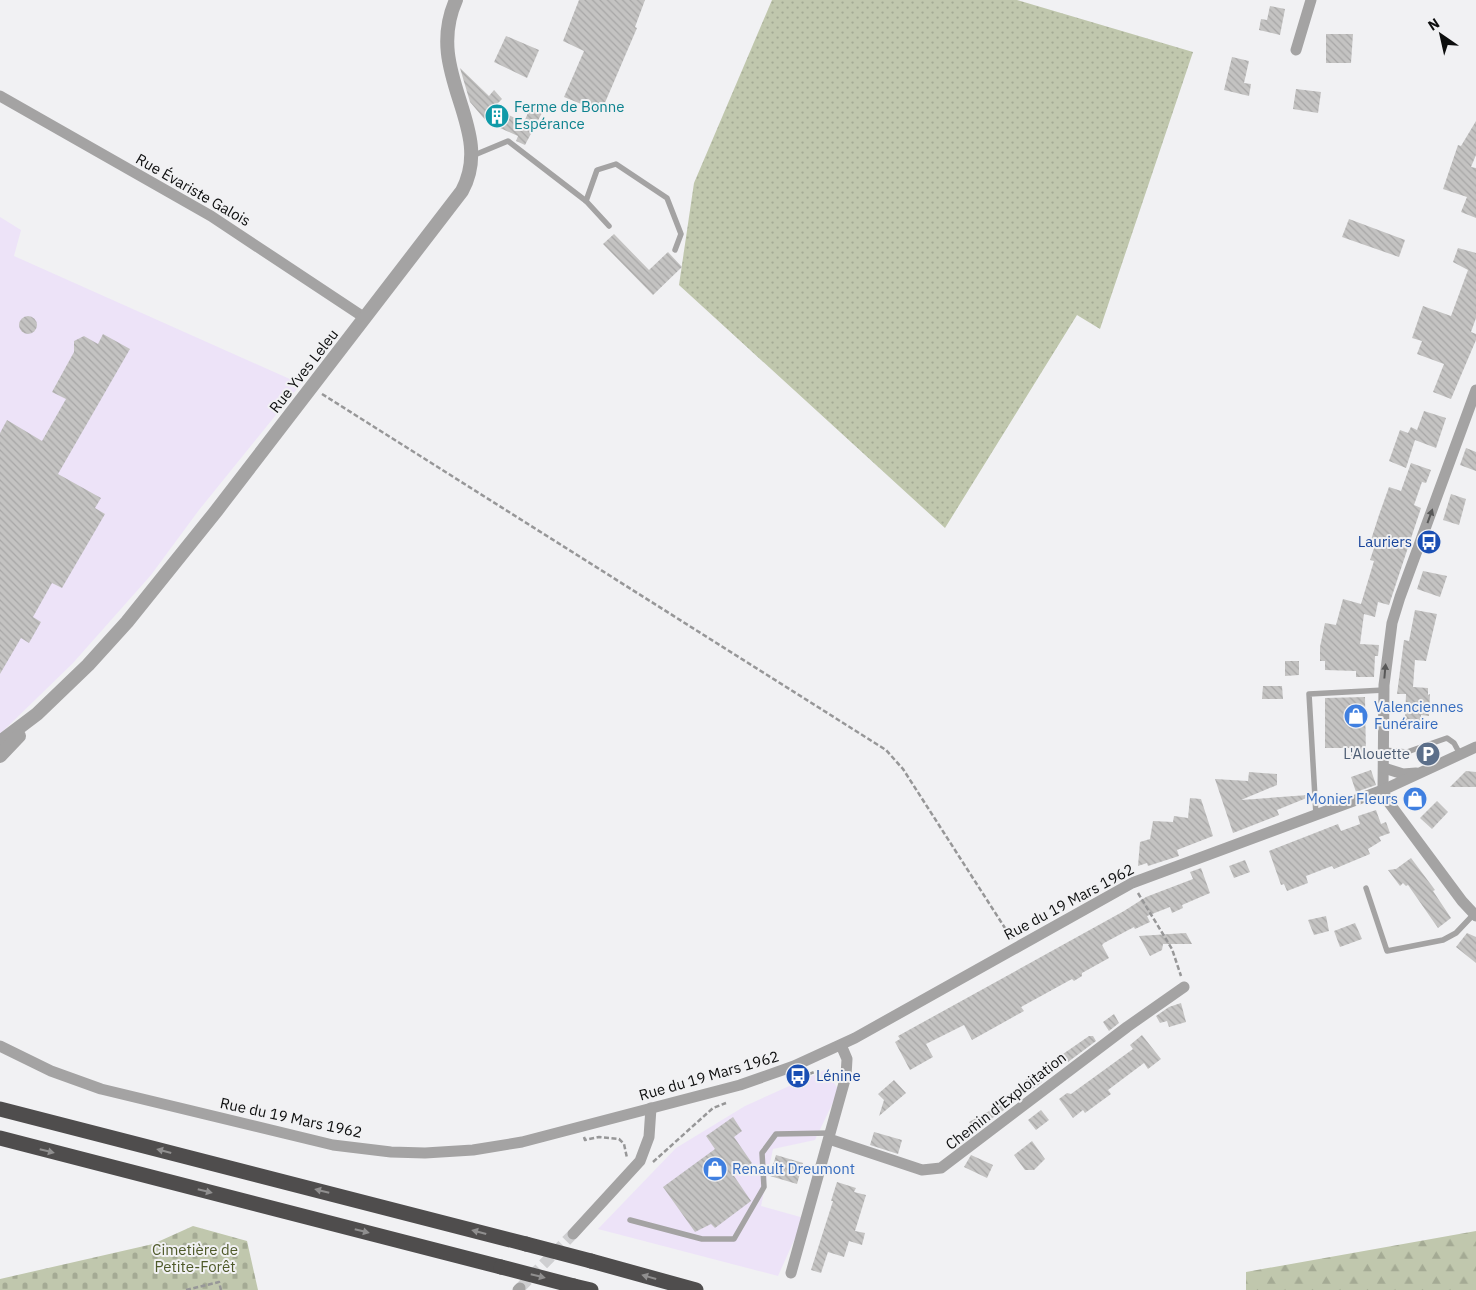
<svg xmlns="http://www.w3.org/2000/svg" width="1476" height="1290" font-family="'IBM Plex Sans',sans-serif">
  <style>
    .commercial { fill: #ede3f8 }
    .grass { fill: url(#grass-dots) }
    .forest { fill: url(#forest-firs) }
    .cemetery { fill: url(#cemetery-stones) }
    .building { fill: url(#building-back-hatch) }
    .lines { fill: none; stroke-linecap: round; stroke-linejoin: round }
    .minor-tunnel { stroke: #cfcfd1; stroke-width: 11; stroke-dasharray: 11 5.5; stroke-linecap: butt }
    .path { stroke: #979798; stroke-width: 2.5; stroke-dasharray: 5 2.5; stroke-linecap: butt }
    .service { stroke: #a4a3a3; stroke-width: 5.5 }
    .minor { stroke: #a4a3a3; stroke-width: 11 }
    .tertiary { stroke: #a4a3a3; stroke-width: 14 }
    .motorway { stroke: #4f4d4d; stroke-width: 15 }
    .motorway-bridge { stroke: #4f4d4d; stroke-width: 15 }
    .oneway { fill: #585858 }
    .oneway2 { fill: #908f8f }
    .labels { text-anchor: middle; stroke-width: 4; stroke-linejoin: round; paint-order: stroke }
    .culture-label { font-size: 15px; fill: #0d838f; stroke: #f1f1f3; text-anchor: start }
    .street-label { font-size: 15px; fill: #0d0e0e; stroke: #f1f1f3 }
    .transit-label { font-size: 15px; fill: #164399; stroke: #f1f1f3; text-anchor: end }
    .shop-label { font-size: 15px; fill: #366cbe; stroke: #f1f1f3; text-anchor: start }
    .service-label { font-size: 15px; fill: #4e5e75; stroke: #f1f1f3; text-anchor: end }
    .park-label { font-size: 15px; fill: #4f5a2a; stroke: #f1f1f3 }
  </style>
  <defs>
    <pattern id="grass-dots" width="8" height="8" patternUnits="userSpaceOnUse" patternTransform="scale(1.25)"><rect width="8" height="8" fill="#c0c7ad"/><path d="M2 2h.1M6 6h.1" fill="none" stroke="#a4aa94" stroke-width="1.8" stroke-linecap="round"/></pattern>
    <pattern id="forest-firs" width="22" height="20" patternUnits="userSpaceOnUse" patternTransform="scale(1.25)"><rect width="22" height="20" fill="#c0c7ad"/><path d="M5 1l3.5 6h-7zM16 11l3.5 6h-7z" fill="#a4aa94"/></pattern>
    <pattern id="cemetery-stones" width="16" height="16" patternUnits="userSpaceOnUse" patternTransform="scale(1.25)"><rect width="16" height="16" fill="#c0c7ad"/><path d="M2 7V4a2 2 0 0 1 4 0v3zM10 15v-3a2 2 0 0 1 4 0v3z" fill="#a4aa94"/></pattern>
    <pattern id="building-back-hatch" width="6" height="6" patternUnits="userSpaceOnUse" patternTransform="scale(1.25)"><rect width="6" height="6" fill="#c4c3c2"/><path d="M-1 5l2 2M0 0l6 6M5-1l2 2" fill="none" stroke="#a7a6a6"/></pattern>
  </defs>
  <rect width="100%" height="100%" fill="#f1f1f3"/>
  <g class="commercial">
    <polygon points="0,217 21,230 14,256 301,384 199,510 151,575 73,663 0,734"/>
    <polygon points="825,1070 839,1090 815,1140 773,1149 761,1206 804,1218 778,1276 598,1229 676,1148 745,1106"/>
  </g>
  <polygon class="grass" points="772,0 1017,0 1193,52 1100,329 1077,315 945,528 679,285 694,183"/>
  <polygon class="forest" points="1476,1231 1476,1290 1246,1290 1246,1272"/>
  <polygon class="cemetery" points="193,1226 247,1241 258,1290 0,1290 0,1279 153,1244"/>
  <g class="building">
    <polygon points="579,0 645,0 635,27 637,28 601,112 564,97 584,51 563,41"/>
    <polygon points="1270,6 1285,9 1280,35 1259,30 1261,19 1267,20"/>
    <polygon points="1326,34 1353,34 1351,63 1326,63"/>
    <polygon points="506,36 539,50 527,78 494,62"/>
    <polygon points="1232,57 1249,61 1244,83 1251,84 1249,96 1224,90"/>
    <polygon points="460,68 489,96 494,90 502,99 493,108 524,122 531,106 543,111 525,145 516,141 518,136 487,122 470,102"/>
    <polygon points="1296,89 1321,92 1318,113 1293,109"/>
    <polygon points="1476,121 1476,155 1471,167 1476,168 1476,218 1461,212 1467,197 1443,189 1458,145 1461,146"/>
    <polygon points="1349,219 1405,240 1399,257 1342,237"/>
    <polygon points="614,234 649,270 668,252 682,267 653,295 603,244"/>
    <polygon points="1458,248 1476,253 1476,318 1471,332 1476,334 1476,340 1451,399 1433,392 1444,364 1417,354 1422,341 1412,338 1423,306 1451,316 1468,270 1453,262"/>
    <circle cx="28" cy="325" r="9"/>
    <polygon points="103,334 130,349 58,474 101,498 95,508 105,514 62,588 52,583 33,617 41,622 29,643 21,638 0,674 0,433 7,420 42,441 66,399 52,392 74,352 74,341 84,336 98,344"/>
    <polygon points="1424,411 1446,418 1436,448 1415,440 1406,468 1389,461 1400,430 1408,433 1411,427 1417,430"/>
    <polygon points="1466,448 1476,452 1476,471 1460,465"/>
    <polygon points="1411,463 1431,470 1426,483 1422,482 1414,505 1421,508 1389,605 1378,602 1375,617 1364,614 1360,644 1379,645 1378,656 1375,656 1374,677 1356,677 1356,671 1325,670 1325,661 1320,661 1320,647 1325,623 1336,625 1343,599 1361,604 1374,561 1370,560 1375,545 1370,543 1379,515 1389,487 1401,491"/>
    <polygon points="1451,494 1466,499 1459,525 1443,520"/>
    <polygon points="1423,571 1447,576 1440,597 1417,589"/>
    <polygon points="1415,610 1437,614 1426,661 1415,660 1413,687 1428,688 1428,695 1430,694 1429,716 1421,715 1421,723 1405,722 1406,694 1397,694 1404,640 1409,641"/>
    <polygon points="1285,661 1299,661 1299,675 1285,676"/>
    <polygon points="1263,686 1282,686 1283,699 1262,699"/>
    <polygon points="1365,697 1366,757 1351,756 1351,748 1325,748 1325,698"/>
    <polygon points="1371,770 1376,785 1356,792 1351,777"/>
    <polygon points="1466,771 1476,772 1476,787 1450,787"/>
    <polygon points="1249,772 1277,774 1277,785 1241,800 1308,795 1309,797 1277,810 1279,815 1233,833 1215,779 1248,781"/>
    <polygon points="1190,798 1201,799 1213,836 1177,850 1179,856 1148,866 1147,863 1138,866 1140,842 1150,839 1153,821 1173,822 1174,816 1188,818"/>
    <polygon points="1437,801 1448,812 1432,829 1420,818"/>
    <polygon points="1376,810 1381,824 1386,822 1390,833 1379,837 1381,841 1368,849 1370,854 1334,869 1332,866 1306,876 1308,883 1287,891 1284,884 1281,885 1269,851 1338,824 1341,831 1360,824 1358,816"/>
    <polygon points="1411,858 1435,890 1433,891 1451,918 1438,928 1408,885 1406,886 1403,883 1400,886 1388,870 1396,869"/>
    <polygon points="1245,860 1250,872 1234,878 1229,866"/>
    <polygon points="1201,868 1210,893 1182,905 1183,908 1172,913 1170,907 1147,916 1150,922 1135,929 1134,927 1104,943 1102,945 1109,958 1082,973 1082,976 1074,981 1072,979 1021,1007 1024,1011 972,1040 964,1025 926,1044 933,1057 910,1070 895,1042 900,1039 898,1036 1124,911 1146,897 1193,879 1190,872"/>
    <polygon points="1326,916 1329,931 1314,935 1308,920"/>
    <polygon points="1355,923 1362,939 1340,947 1334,931"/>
    <polygon points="1186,933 1192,944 1163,944 1162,950 1150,956 1139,936"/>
    <polygon points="1467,933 1476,937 1476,963 1456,947"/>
    <polygon points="1181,1003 1186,1022 1169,1027 1167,1021 1160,1023 1156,1016 1169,1007"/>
    <polygon points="1114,1014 1119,1023 1109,1031 1103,1022"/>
    <polygon points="1142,1035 1161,1059 1148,1069 1144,1063 1108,1090 1111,1094 1085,1113 1083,1110 1073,1118 1059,1099 1067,1093 1071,1094 1133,1049 1130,1045"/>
    <polygon points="1089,1036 1093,1036 1096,1041 1068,1062 1063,1054"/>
    <polygon points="1037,1074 1042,1082 1031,1090 1025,1080"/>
    <polygon points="894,1080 906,1093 879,1116 884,1100 878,1094"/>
    <polygon points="1009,1094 1014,1103 974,1131 969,1122 1000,1105 997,1100"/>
    <polygon points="1041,1110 1049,1120 1036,1130 1028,1120"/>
    <polygon points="733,1117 742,1131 734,1137 752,1163 734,1176 751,1201 715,1228 711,1224 695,1232 663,1187 715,1149 706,1136"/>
    <polygon points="874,1132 902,1140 898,1154 870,1145"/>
    <polygon points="1032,1141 1045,1159 1034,1170 1025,1170 1014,1155"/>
    <polygon points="776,1155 803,1163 797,1184 770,1176"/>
    <polygon points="971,1155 993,1165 987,1178 964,1167"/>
    <polygon points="837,1182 856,1188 854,1192 866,1195 855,1231 865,1233 862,1245 849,1241 844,1257 828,1252 821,1273 811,1270 833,1201 831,1201"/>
  </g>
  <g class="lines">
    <polyline class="minor-tunnel" points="520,1288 573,1234"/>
    <g class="path">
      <polyline points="322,394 886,750 903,769 1012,939"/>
      <polyline points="1138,893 1172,949 1181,976"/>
      <polyline points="809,1074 817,1071"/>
      <polyline points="584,1137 585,1140 599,1137 619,1139 624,1144 627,1158"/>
      <polyline points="653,1162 713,1108 726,1103"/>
      <polyline points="186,1290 219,1282 221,1290"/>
    </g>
    <g class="service">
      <polyline points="472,156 508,141 586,201 597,170 616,164 667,198 681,234 675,250"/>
      <polyline points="586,201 609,226"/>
      <polyline points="1383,750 1407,752 1447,738 1454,743 1460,754"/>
      <polyline points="1316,815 1309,694 1384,690"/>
      <polyline points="1366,888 1387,951 1443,940 1456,933 1474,914"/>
      <polyline points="630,1220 702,1239 734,1239 764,1187 762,1153 776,1134 831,1133"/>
    </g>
    <g class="minor">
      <polyline points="1296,50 1311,0"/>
      <polyline points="0,96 211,216 365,318"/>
      <polyline points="1476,390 1400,597 1392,623 1384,685 1383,790 1387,800 1462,901 1476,916"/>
      <polyline points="1384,768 1403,774 1416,773"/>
      <polyline points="0,1046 51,1071 101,1089 333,1145 391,1152 425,1153 473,1150 522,1142 740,1085 794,1066 855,1038 1132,883 1383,790 1476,747"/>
      <polyline points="829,1139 922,1170 941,1168 1127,1027 1184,987"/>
      <polyline points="573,1234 640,1161 649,1137 651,1108"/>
      <polyline points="791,1273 846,1076 847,1059 841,1045"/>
      <polyline points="518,1290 520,1288"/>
    </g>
    <g class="tertiary">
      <path d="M0,742L37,714L88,665L127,622L217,510L462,191C496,128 423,74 456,0"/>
      <polyline points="0,756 19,736"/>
    </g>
    <g class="motorway">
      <polyline points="0,1109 526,1244"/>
      <polyline points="0,1138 501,1267"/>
      <polyline points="591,1261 696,1290"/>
      <polyline points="574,1286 591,1290"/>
    </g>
    <g class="motorway-bridge">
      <polyline points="526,1244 591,1261"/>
      <polyline points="501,1267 574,1286"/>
    </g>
  </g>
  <defs><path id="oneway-solid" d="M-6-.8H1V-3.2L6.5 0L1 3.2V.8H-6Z" transform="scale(1.25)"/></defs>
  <g class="oneway">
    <use href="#oneway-solid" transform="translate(1430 516) rotate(-70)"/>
    <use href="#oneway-solid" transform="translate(1385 671) rotate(-85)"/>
  </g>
  <g class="oneway2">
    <use href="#oneway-solid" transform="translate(47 1151) rotate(14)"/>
    <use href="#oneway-solid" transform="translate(164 1151) rotate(-165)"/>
    <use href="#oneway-solid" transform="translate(205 1191) rotate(14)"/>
    <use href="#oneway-solid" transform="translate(322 1191) rotate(-166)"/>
    <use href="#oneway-solid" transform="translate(362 1231) rotate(14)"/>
    <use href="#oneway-solid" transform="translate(479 1232) rotate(-165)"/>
    <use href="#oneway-solid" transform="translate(538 1276) rotate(14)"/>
    <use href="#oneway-solid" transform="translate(649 1277) rotate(-164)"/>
  </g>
  <defs>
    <symbol id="building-disc" viewBox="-11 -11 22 22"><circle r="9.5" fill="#0f9aa8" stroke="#f1f1f3"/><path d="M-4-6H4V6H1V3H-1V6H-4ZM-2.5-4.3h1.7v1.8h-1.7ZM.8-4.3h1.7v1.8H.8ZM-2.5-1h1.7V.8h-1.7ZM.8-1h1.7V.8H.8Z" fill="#fff"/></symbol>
    <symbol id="bus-disc" viewBox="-11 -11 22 22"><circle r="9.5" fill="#1a4fb4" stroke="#f1f1f3"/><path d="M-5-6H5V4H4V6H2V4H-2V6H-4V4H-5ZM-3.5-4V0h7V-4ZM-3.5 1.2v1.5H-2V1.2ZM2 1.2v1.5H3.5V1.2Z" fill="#fff"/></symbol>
    <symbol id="shop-disc" viewBox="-11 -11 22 22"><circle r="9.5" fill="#3f7fe0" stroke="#f1f1f3"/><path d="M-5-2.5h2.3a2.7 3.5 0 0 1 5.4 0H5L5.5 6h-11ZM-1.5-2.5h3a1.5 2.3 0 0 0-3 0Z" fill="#fff"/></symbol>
    <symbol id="parking-disc" viewBox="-11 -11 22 22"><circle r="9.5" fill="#5c6f8a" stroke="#f1f1f3"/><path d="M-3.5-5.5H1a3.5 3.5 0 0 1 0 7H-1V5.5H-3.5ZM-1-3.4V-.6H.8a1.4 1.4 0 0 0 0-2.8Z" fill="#fff"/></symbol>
  </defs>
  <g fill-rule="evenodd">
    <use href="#building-disc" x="483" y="102" width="28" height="28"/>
    <use href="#bus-disc" x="1415" y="528" width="28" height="28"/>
    <use href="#shop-disc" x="1342" y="702" width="28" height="28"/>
    <use href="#parking-disc" x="1414" y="740" width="28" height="28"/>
    <use href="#shop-disc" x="1401" y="785" width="28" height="28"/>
    <use href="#bus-disc" x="784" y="1062" width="28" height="28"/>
    <use href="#shop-disc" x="701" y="1155" width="28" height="28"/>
  </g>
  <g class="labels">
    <g class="culture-label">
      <text x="514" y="112">Ferme de Bonne<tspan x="514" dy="17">Espérance</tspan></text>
    </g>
    <g class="street-label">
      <text transform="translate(193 190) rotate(30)" y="5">Rue Évariste Galois</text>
      <text transform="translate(304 371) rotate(-52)" y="5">Rue Yves Leleu</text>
      <text transform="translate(1069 902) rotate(-28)" y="5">Rue du 19 Mars 1962</text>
      <text transform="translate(709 1076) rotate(-16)" y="5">Rue du 19 Mars 1962</text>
      <text transform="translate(1006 1101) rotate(-38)" y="5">Chemin d'Exploitation</text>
      <text transform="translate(291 1118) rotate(12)" y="5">Rue du 19 Mars 1962</text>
    </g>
    <g class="transit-label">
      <text x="1412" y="547">Lauriers</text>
      <text x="816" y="1081" text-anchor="start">Lénine</text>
    </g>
    <g class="shop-label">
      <text x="1374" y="712">Valenciennes<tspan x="1374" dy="17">Funéraire</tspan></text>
      <text x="1398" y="804" text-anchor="end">Monier Fleurs</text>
      <text x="732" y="1174">Renault Dreumont</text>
    </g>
    <g class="service-label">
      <text x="1410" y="759">L'Alouette</text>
    </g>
    <g class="park-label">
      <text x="195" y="1255">Cimetière de<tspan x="195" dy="17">Petite-Forêt</tspan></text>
    </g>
  </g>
  <g transform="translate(1441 35) rotate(326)" stroke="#f1f1f3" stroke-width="4" paint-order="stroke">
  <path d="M0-4L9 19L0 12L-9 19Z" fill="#0d0e0e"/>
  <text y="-8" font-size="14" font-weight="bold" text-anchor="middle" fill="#0d0e0e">N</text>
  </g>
</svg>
